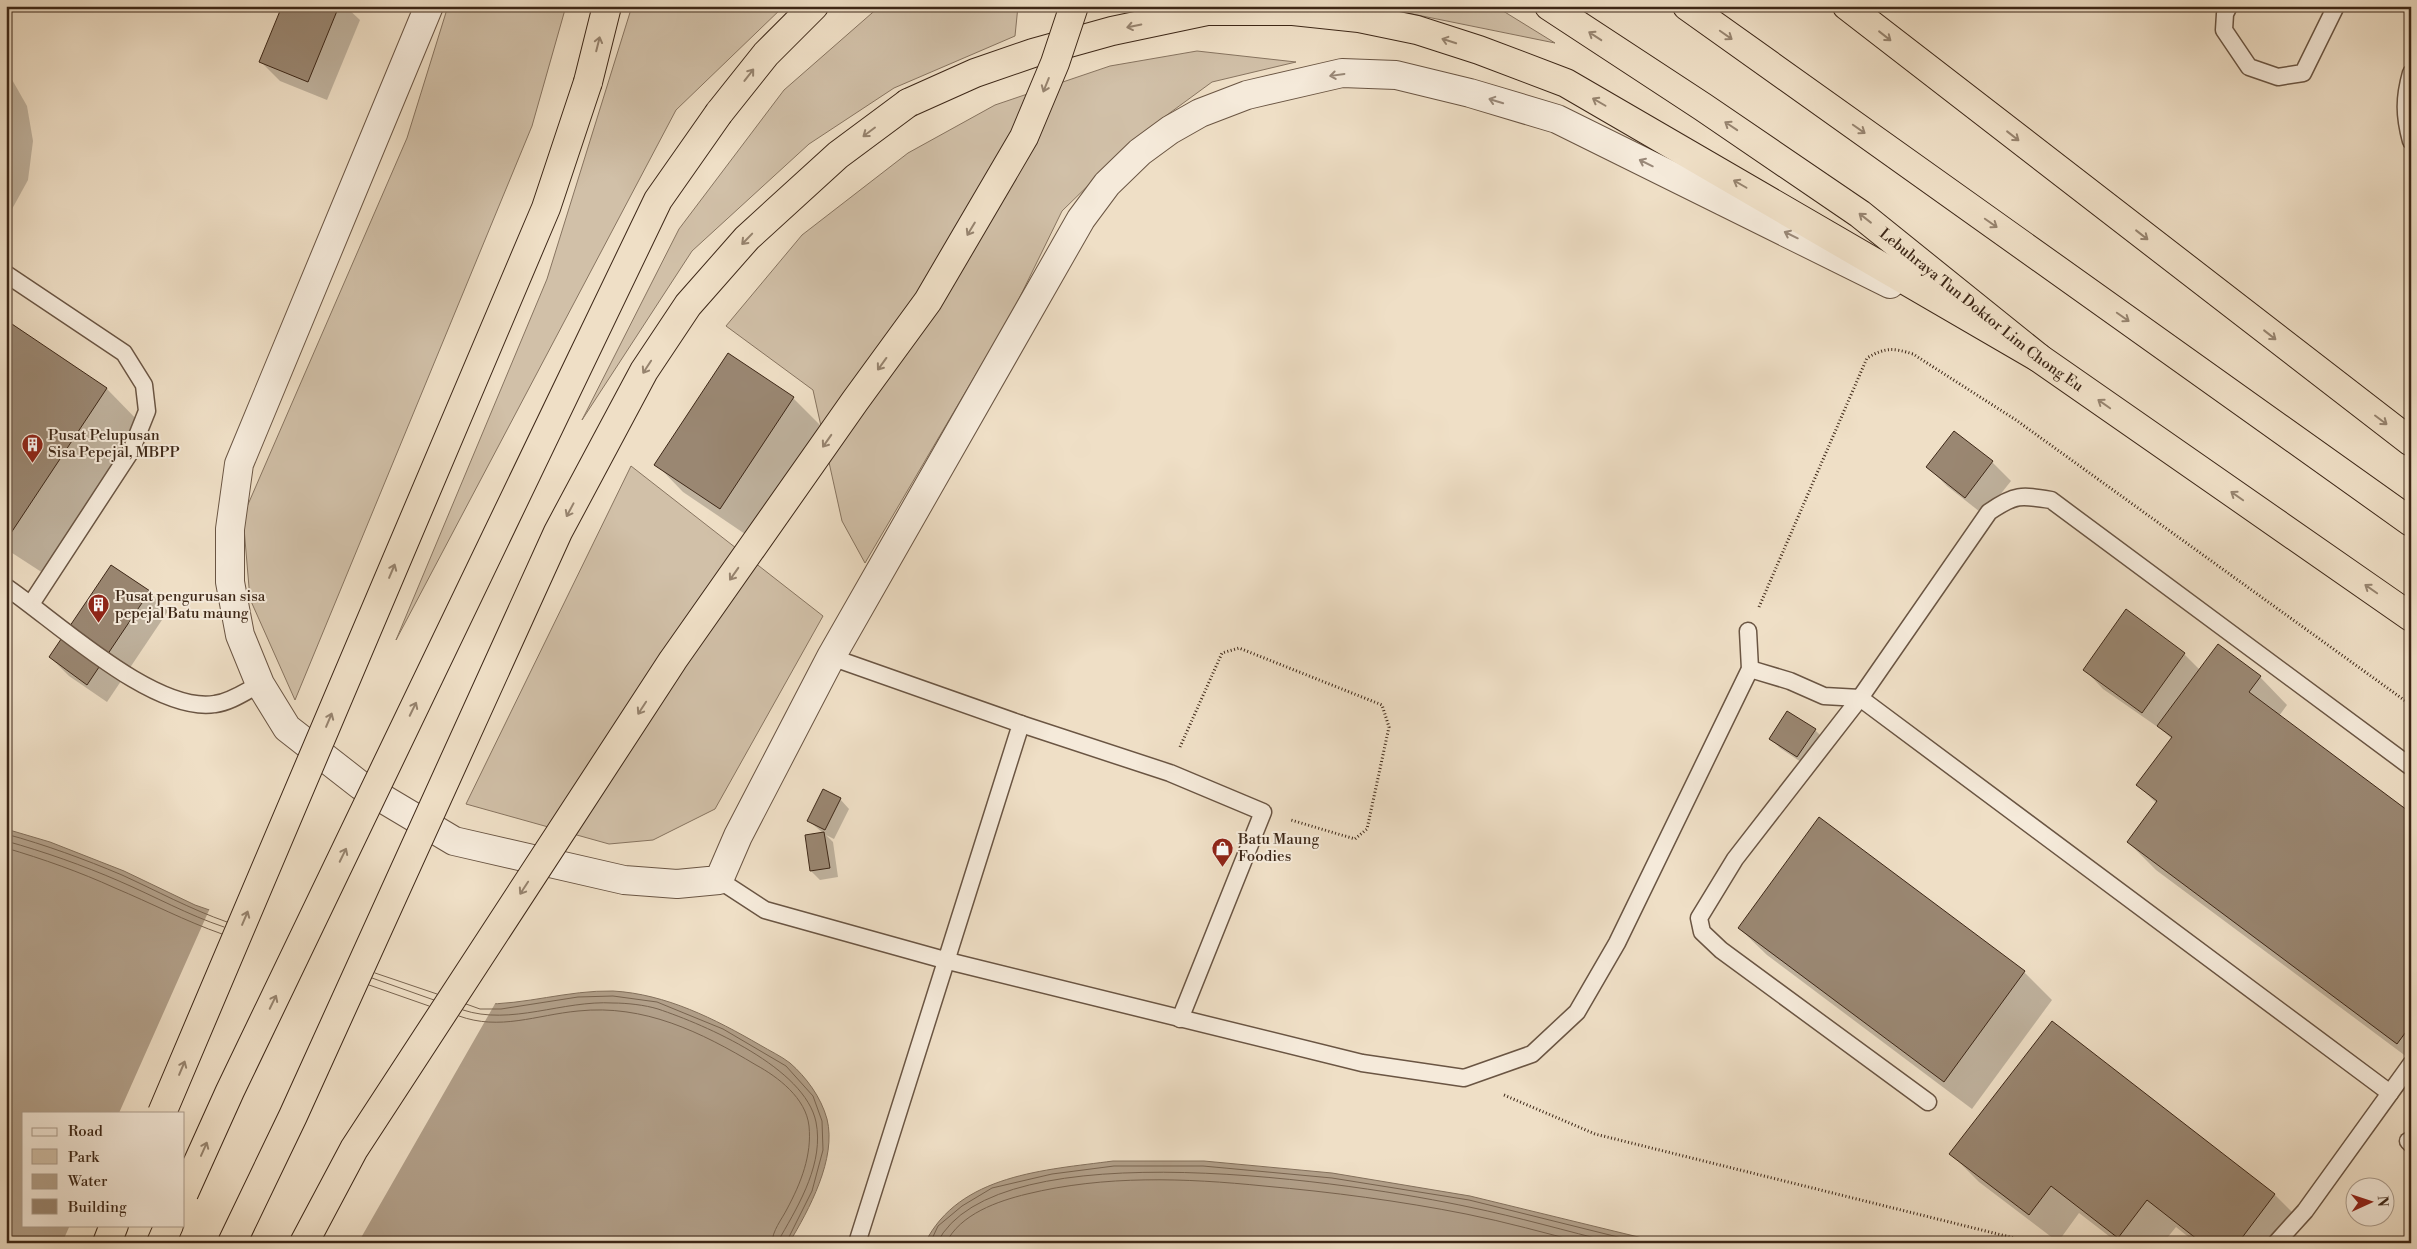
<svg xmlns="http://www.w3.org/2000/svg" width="2417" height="1249" font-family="'Libre Bodoni',serif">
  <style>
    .green { fill: #d1c0a8; stroke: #877460 }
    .water { fill: #b2a08a; stroke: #83705c; fill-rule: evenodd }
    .pier { fill: #efdfc6 }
    .shadow { fill: #0003 }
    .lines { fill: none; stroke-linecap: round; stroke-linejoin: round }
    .shore { stroke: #786450; stroke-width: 1 }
    .building { fill: #9a8772; stroke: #3d2717 }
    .service-casing { stroke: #6a5543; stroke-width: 19 }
    .tertiary-casing { stroke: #6a5543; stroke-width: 30 }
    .trunk-casing { stroke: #3d2717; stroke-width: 30 }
    .motorway-casing { stroke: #3d2717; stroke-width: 30 }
    .path { stroke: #3d2717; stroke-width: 3; stroke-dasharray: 1 2.5; stroke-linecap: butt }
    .service { stroke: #f5eada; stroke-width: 16 }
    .tertiary { stroke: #f5eada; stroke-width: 28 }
    .trunk { stroke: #efdfc6; stroke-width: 28 }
    .motorway { stroke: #efdfc6; stroke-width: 28 }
    .motorway-bridge-casing { stroke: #3d2717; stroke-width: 30; stroke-linecap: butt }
    .motorway-bridge { stroke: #efdfc6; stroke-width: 28 }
    .oneway { stroke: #96836e }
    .oneway2 { stroke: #998878 }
    .labels { text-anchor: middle; stroke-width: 4; stroke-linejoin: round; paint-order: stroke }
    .street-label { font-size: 15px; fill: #3d2717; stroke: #f5eada }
    .poi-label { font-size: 15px; fill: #3d2717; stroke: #f5eada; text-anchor: start }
  </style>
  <rect width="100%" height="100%" fill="#efdfc6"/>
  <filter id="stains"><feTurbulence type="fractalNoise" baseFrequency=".004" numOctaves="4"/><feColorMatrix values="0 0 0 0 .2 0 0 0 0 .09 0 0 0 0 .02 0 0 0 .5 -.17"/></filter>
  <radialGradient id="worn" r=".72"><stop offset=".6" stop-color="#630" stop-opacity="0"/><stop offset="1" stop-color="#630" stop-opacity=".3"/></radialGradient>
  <g class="green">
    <polygon points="448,6 566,6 532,126 295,700 250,599 243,516 407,138"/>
    <polygon points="632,6 784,6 676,110 396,640 547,279"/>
    <polygon points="880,6 1018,6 1015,36 894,88 809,144 692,251 582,420 679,229 784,90"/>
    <polygon points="1373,6 1495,6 1555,43"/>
    <polygon points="1197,51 1296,62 1212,82 1141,134 1062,211 1013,311 865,563 842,521 813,390 726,326 802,235 908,153 995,105 1110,66"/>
    <polygon points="631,466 823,616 715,809 653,840 609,844 466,804"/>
  </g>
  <g class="water">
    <path d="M6,829L50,842L124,871L195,905L481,1004C525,1005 568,990 613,991C666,994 715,1019 760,1045C770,1051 781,1056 790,1063C806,1077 821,1097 827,1119C837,1158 809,1210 789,1243H6ZM24,1113H184V1225H24Z"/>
    <path d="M1113,1161H1204L1332,1173L1470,1196L1663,1243H925C959,1174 1046,1170 1113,1161Z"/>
  </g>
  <polygon class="pier" points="210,908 482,1002 496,1002 358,1243 62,1243 70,1225 184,1225 184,1113 119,1113"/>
  <g class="shadow">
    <polygon points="284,6 345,6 360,20 327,100 280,81 261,62"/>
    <polygon points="6,69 27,106 33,141 28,180 6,220"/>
    <polygon points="6,321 107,389 142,425 43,573 6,549"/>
    <polygon points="793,398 821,426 748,536 683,492 656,464"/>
    <polygon points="1954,433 1992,462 2011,481 1984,515 1947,486 1928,467"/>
    <polygon points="149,592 168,611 107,702 69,676 50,657"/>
    <polygon points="2126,611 2184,654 2200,670 2260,677 2287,705 2279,716 2411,815 2411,1060 2156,870 2128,842 2157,804 2138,785 2172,739 2162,730 2103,689 2085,670"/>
    <polygon points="1815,730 1824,739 1807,766 1780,748 1771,739"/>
    <polygon points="840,799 849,809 834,839 826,835 833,842 838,877 820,880 811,871 823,833 809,821"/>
    <polygon points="1819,819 2024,972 2052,1000 1972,1109 1767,955 1739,928"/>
    <polygon points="1951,1154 2274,1194 2302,1222 2286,1243 2196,1243 2176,1227 2163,1243 2118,1243 2079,1213 2058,1242 1979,1182"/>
  </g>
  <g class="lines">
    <g class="shore">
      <path d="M6,834C46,845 84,859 122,875C157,891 190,909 227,922"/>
      <path d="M6,841C45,852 82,865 119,881C154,896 188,915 224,927"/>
      <path d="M6,848C43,859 80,872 115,888C151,903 185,921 222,934"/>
      <polyline points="375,973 437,994"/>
      <polyline points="372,978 434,1000"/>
      <polyline points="369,985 429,1006"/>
      <polyline points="466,1004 480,1009 501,1009 578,997 613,996 657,1002 723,1029 786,1066 813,1096 822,1121 823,1150 812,1191 786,1243"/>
      <path d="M463,1010C511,1026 563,1000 613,1003C627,1003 645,1005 658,1009C706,1025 805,1068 816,1122C824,1162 800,1203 781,1236L779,1243"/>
      <path d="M459,1016C500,1031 536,1015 578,1011C644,1004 701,1032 756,1065C778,1077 806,1098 809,1126C812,1155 801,1183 787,1209C782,1219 772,1231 772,1243"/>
      <polyline points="930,1243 938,1226 962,1206 992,1188 1052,1174 1114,1166 1203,1166 1332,1178 1469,1200 1642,1243"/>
      <path d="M937,1243C995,1126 1362,1184 1469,1207C1518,1217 1566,1231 1615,1243"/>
      <path d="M946,1243C960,1214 998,1201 1027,1194C1105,1175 1185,1178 1264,1186C1332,1192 1400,1201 1466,1214C1506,1222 1545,1233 1584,1243"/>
    </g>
  </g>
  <g class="building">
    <polygon points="282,6 339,6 308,82 259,62"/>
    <polygon points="6,320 107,388 7,539 6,538"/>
    <polygon points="728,353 794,397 720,509 654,465"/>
    <polygon points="1954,431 1993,461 1965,498 1926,467"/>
    <polygon points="111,565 150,591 87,685 49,657"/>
    <polygon points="2126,609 2185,653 2142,713 2083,670"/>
    <polygon points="2218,644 2261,676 2249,692 2411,813 2411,1025 2397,1044 2127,842 2157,801 2136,785 2172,737 2157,726"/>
    <polygon points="1787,711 1816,729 1797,757 1769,739"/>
    <polygon points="823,789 841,798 825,830 807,821"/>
    <polygon points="1819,817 2025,971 1944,1082 1738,928"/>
    <polygon points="824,832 830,868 810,871 805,835"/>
    <polygon points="2052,1021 2275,1194 2238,1243 2202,1243 2147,1200 2118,1238 2051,1186 2029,1215 1949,1154"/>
  </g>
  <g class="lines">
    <defs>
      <g id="service">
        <polyline points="2229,6 2225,14 2224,30 2249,67 2278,77 2303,73 2336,6"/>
        <path d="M2411,73C2404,98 2404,115 2411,141"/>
        <polyline points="6,274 124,353 144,385 147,411 131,451 31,604"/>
        <path d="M6,587C55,620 154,714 215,704C231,702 246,691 260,684"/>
        <polyline points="831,657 1021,724 857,1243"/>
        <polyline points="1750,669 1790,681 1824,696 1860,698 2390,1093"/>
        <polyline points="1021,724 1170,773 1263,812 1180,1019"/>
        <polyline points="719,880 765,910 948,961 1362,1063 1464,1078 1532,1054 1577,1012 1617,943 1750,669 1748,631"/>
        <path d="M1928,1102L1721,950L1702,932L1699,918L1735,859L1860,698L1989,512C2015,494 2021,495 2051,500L2411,767"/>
        <polyline points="2408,1141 2411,1144"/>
        <polyline points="2276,1243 2305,1211 2411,1064"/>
      </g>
      <polyline id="tertiary" points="429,6 239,464 230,529 230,582 240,635 260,684 287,728 360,785 454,841 624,880 677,884 719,880 738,836 831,657 1081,219 1107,184 1140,152 1170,130 1200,113 1247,95 1342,73 1396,75 1470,93 1557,119 1890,284"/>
      <g id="trunk">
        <path id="s1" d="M1549,6L1703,107L1860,214L2039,358L2411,617"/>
        <polyline points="1687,6 2411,522"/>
      </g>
      <g id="motorway">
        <polyline points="1847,6 2411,442"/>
        <polyline points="588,82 607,6"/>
        <polyline points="908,103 975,73 1033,53 1112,31 1207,11 1293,11 1359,18 1417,30 1479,50 1566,83 2039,358"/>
        <polyline points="719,113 766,54 814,6"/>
        <polyline points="107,1243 114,1225"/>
        <polyline points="161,1243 169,1225"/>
      </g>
    </defs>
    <use href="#service" class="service-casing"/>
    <use href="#tertiary" class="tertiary-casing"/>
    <use href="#trunk" class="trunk-casing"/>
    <use href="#motorway" class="motorway-casing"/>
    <g class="path">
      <path d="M1759,607L1867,358C1886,347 1893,348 1913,354L2016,420L2411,705"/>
      <polyline points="1180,747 1222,653 1239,648 1382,705 1389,727 1367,829 1355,839 1291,820"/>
      <polyline points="1504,1095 1595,1134 2034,1243"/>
    </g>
    <use href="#service" class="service"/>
    <use href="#tertiary" class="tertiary"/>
    <use href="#trunk" class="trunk"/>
    <use href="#motorway" class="motorway"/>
    <defs>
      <g id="motorway-bridge">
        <polyline points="162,1113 546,208 588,82"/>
        <polyline points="184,1193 230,1091 658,200 719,113"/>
        <polyline points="232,1243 293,1116 558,532 644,371 688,305 747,238 838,155 908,103"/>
        <polyline points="304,1243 354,1149 673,660 855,401 928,301 1024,137 1055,63 1074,6"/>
      </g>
    </defs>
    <use href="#motorway-bridge" class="motorway-bridge-casing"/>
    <use href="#motorway-bridge" class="motorway-bridge"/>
  </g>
  <defs><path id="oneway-shaft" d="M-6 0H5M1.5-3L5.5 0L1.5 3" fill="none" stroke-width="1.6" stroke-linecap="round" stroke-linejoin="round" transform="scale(1.25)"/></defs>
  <g class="oneway">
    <use href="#oneway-shaft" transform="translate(1134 26) rotate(168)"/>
    <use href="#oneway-shaft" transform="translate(1726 35) rotate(35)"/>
    <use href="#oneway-shaft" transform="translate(1595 36) rotate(-147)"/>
    <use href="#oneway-shaft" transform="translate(1885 36) rotate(38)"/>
    <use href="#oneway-shaft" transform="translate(1449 41) rotate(-162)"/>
    <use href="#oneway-shaft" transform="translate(598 44) rotate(-76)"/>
    <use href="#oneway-shaft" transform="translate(749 75) rotate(-52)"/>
    <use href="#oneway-shaft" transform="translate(1046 85) rotate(112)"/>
    <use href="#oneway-shaft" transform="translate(1599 102) rotate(-150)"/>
    <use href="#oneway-shaft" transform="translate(1731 126) rotate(-146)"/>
    <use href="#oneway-shaft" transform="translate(1859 129) rotate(35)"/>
    <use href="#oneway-shaft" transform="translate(869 132) rotate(143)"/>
    <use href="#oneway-shaft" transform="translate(2013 136) rotate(38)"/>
    <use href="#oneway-shaft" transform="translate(1740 184) rotate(-150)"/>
    <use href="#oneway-shaft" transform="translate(1865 218) rotate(-142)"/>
    <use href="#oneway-shaft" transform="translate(1991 223) rotate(35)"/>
    <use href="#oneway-shaft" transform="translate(971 229) rotate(121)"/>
    <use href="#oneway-shaft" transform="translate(2142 235) rotate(38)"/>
    <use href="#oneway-shaft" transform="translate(747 239) rotate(134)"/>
    <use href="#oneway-shaft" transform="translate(2123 317) rotate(35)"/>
    <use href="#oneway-shaft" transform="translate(2270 335) rotate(38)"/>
    <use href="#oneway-shaft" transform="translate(882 364) rotate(126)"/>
    <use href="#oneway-shaft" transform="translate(647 367) rotate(123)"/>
    <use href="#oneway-shaft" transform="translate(2104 404) rotate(-145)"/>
    <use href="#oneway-shaft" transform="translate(2381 420) rotate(37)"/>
    <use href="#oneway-shaft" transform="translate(827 441) rotate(125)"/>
    <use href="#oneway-shaft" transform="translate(2237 496) rotate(-145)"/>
    <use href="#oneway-shaft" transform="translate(570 510) rotate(118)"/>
    <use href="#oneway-shaft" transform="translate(392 571) rotate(-67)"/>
    <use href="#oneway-shaft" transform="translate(734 574) rotate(125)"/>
    <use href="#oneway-shaft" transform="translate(2371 589) rotate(-145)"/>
    <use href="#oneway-shaft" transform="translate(642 708) rotate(123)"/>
    <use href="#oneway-shaft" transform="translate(413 709) rotate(-64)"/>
    <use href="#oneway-shaft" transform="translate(329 720) rotate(-67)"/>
    <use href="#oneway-shaft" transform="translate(343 855) rotate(-64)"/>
    <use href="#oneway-shaft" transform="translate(524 888) rotate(123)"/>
    <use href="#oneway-shaft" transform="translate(245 918) rotate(-67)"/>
    <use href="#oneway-shaft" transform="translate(273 1002) rotate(-64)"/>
    <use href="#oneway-shaft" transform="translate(182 1068) rotate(-67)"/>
    <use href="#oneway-shaft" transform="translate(204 1149) rotate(-66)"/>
  </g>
  <g class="oneway2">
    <use href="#oneway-shaft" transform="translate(1337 75) rotate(172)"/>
    <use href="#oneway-shaft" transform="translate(1496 101) rotate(-163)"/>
    <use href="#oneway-shaft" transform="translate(1646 163) rotate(-154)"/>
    <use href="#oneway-shaft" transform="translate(1791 235) rotate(-154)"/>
  </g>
  <defs>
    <symbol id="building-pin" viewBox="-11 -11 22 30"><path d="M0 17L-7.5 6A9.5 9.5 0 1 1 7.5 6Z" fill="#8f2418" stroke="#f5eada"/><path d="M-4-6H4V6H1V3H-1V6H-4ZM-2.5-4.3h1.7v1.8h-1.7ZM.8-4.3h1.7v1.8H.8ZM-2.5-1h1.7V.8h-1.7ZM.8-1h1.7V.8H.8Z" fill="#fff"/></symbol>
    <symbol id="shop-pin" viewBox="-11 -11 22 30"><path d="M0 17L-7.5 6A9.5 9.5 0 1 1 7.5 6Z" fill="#8f2418" stroke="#f5eada"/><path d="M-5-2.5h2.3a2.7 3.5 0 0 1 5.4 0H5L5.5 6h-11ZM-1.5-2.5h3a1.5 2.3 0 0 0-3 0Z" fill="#fff"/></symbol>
  </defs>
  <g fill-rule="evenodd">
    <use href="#building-pin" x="20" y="432" width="25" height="34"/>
    <use href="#building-pin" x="86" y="592" width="25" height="34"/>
    <use href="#shop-pin" x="1210" y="836" width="25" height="34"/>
  </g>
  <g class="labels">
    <g class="street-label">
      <text dy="5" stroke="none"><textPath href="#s1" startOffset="529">Lebuhraya Tun Doktor Lim Chong Eu</textPath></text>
    </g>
    <g class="poi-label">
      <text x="48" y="440">Pusat Pelupusan<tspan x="48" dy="17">Sisa Pepejal, MBPP</tspan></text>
      <text x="115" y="601">Pusat pengurusan sisa<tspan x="115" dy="17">pepejal Batu maung</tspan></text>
      <text x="1238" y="844">Batu Maung<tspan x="1238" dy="17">Foodies</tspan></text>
    </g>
  </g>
  <rect width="2417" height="1249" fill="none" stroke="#efdfc6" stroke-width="25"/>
  <rect x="8" y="8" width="2402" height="1234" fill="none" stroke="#3d2717" stroke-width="2.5"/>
  <rect x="12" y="12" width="2392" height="1224" fill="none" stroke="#3d2717"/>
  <rect x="22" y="1112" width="162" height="115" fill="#f5eada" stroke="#ab9c8c"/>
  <rect x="32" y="1128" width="25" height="8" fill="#f5eada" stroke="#ab9c8c"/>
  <text x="68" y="1136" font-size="15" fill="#3d2717">Road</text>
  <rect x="32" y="1149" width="25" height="15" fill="#d1c0a8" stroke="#ab9c8c"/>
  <text x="68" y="1162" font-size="15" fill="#3d2717">Park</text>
  <rect x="32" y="1174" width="25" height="15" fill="#b2a08a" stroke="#ab9c8c"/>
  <text x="68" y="1186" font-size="15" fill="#3d2717">Water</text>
  <rect x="32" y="1199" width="25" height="15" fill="#9a8772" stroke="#ab9c8c"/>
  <text x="68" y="1212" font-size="15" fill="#3d2717">Building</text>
  <g transform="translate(2370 1202) rotate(87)"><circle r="24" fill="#f5eada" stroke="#ab9c8c"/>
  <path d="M0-4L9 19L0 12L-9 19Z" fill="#8f2418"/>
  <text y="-8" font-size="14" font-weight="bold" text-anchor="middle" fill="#3d2717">N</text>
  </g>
  <rect width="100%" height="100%" filter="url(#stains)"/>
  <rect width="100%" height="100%" fill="url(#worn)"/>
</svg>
